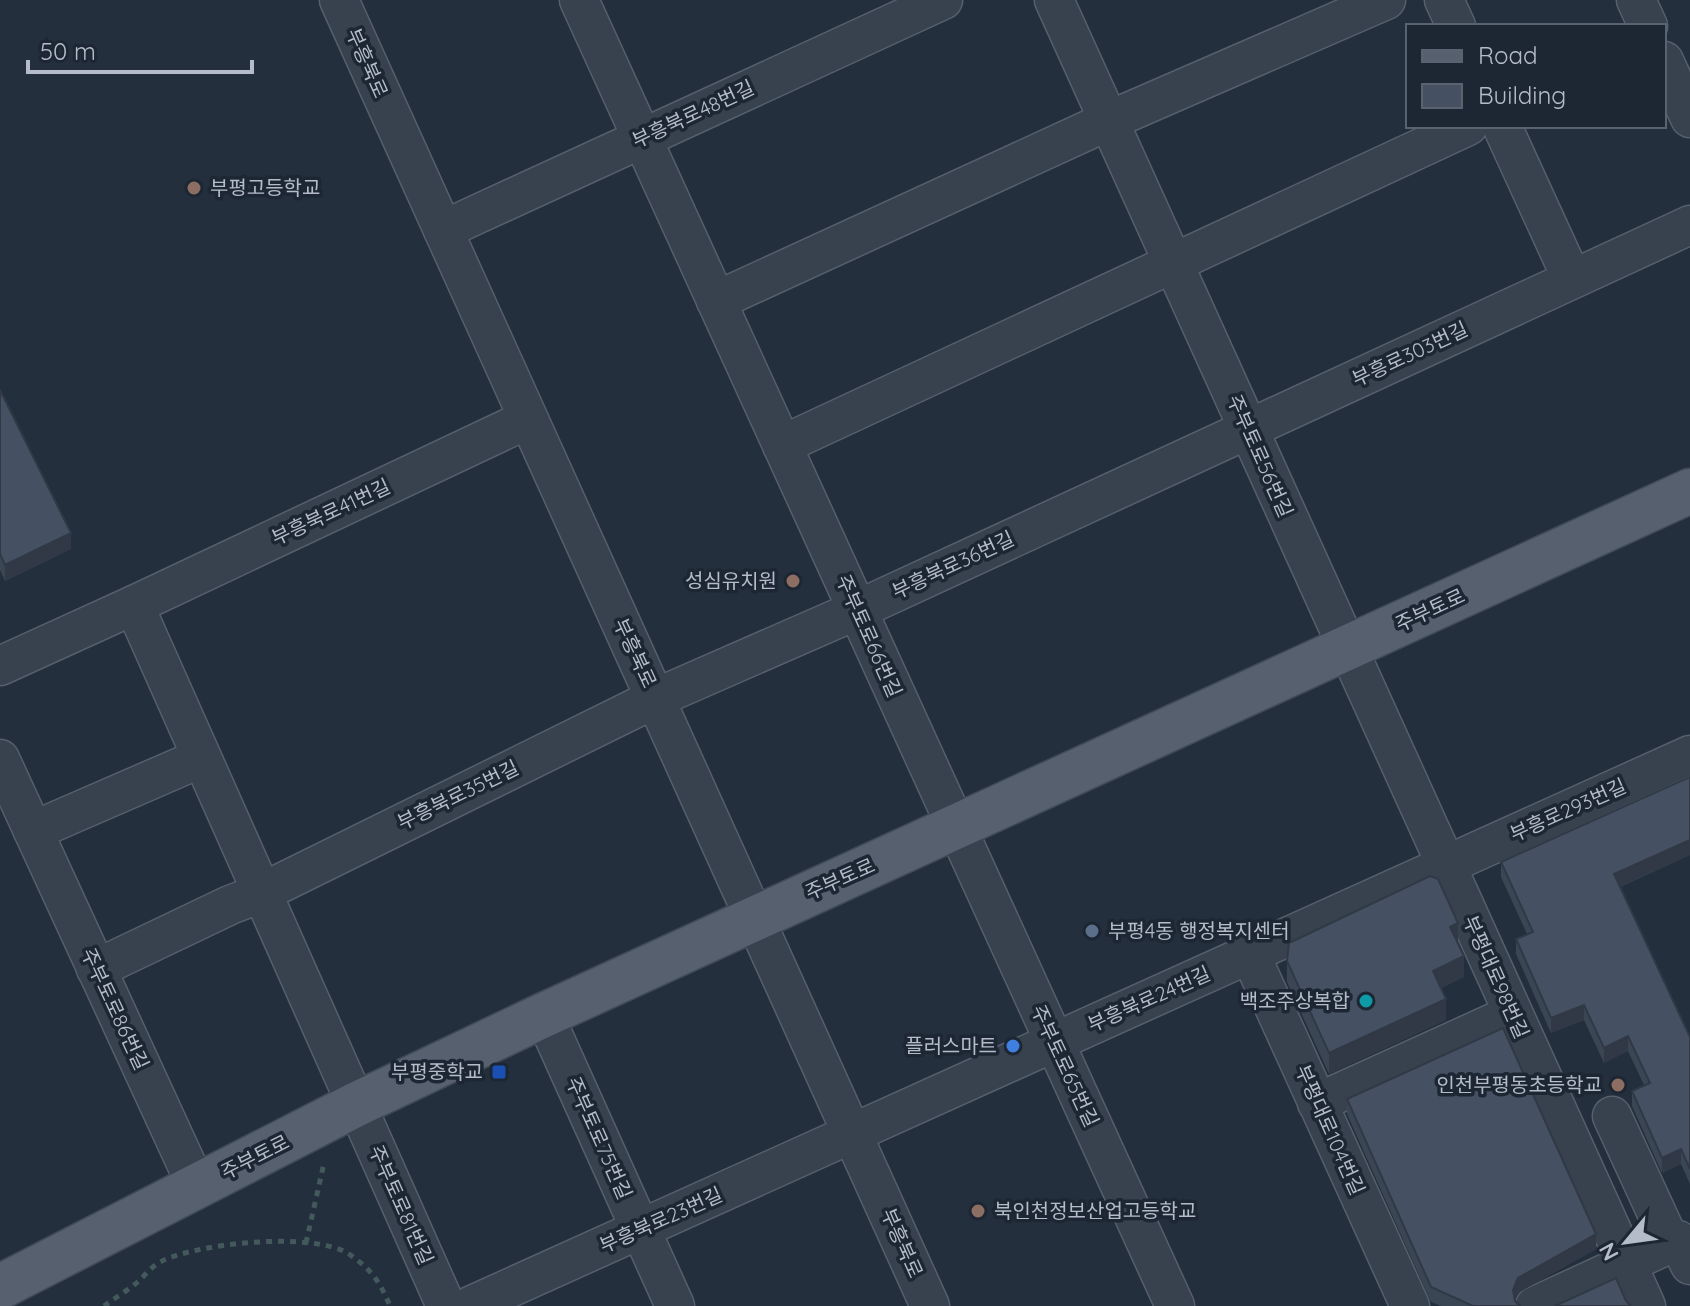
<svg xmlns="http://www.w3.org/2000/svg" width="1690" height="1306" font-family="Quicksand,'Noto Sans KR',sans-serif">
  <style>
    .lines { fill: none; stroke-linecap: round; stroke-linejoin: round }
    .minor-casing { stroke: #565f6c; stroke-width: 41 }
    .major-casing { stroke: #414a57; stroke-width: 47 }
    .path { stroke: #44595c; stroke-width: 5; stroke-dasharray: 6 6; stroke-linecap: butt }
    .minor { stroke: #38414e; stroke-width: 38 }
    .major { stroke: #56606e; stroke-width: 44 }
    .wall { fill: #3b4654 }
    .shaded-wall { fill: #303945 }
    .building { fill: #455162; stroke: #303945; stroke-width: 2 }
    .education-dot { fill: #8d6e63; stroke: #1d2633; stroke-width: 3 }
    .service-dot { fill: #5c6f8a; stroke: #1d2633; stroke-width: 3 }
    .culture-dot { fill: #0f9aa8; stroke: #1d2633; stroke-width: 3 }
    .shop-dot { fill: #3f7fe0; stroke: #1d2633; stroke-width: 3 }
    .transit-dot { fill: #1a4fb4; stroke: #1d2633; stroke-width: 3 }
    .labels { text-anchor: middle; stroke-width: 7; stroke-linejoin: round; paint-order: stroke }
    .street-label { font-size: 20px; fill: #b4bcc9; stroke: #1d2633 }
    .poi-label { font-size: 20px; fill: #b4bcc9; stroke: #1d2633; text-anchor: end }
  </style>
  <rect width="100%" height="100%" fill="#242f3e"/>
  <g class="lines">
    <defs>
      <g id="minor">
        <polyline points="339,0 930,1306"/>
        <polyline points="579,0 1175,1306"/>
        <polyline points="1054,0 1646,1306"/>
        <polyline points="1444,0 1456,26"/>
        <polyline points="1636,0 1648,26"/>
        <polyline points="1664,61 1690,118"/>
        <polyline points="1502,126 1572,279"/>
        <polyline points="443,230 943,0"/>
        <polyline points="716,301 1108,121 1386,0"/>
        <polyline points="782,445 1468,126"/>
        <polyline points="134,605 446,1306"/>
        <polyline points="0,666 134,605 528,419"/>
        <polyline points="0,759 197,1187"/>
        <polyline points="33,831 201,758"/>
        <polyline points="1250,954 1410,1306"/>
        <polyline points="96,969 230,905 261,893 656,698 857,610 1690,225"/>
        <polyline points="544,1015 675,1306"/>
        <polyline points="1317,1103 1513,1014"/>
        <polyline points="1612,1116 1671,1244"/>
        <polyline points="470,1306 1690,755"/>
        <polyline points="1535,1306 1678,1240 1690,1265"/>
      </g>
      <polyline id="major" points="0,1287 357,1104 544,1015 1690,491"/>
    </defs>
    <use href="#minor" class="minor-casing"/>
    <use href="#major" class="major-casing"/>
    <g class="path">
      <polyline points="306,1243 324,1163"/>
      <path d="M104,1306C115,1298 128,1290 139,1281C146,1274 153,1265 162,1261C199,1243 313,1231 349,1254C371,1269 380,1282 390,1306"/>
    </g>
    <use href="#minor" class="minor"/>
    <use href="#major" class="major"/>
  </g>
  <g class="wall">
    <polygon points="0,390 71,549 5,581 0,570"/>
    <polygon points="1690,777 1690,855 1620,887 1690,1037 1690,1184 1681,1164 1662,1173 1632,1106 1632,1091 1644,1085 1628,1051 1604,1063 1584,1020 1551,1033 1516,954 1516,939 1527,934 1501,877 1501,862"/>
    <polygon points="1458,943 1464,977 1441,988 1446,1020 1329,1074 1287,982 1287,961"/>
    <polygon points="1347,1099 1596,1249 1518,1293 1515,1299 1520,1306 1441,1306 1431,1302 1347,1114"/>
  </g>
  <g class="shaded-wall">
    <polygon points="71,533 71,549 5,581 5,565"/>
    <polygon points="1690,840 1690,855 1614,889 1614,874"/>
    <polygon points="1458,923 1458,944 1450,927"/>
    <polygon points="1464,956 1464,977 1433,991 1433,971"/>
    <polygon points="1446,999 1446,1020 1329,1074 1329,1053"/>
    <polygon points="1584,1005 1584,1020 1551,1033 1551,1018"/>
    <polygon points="1628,1036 1628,1051 1604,1063 1604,1048"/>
    <polygon points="1681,1149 1681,1164 1662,1173 1662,1158"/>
    <polygon points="1596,1234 1596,1249 1518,1293 1513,1305 1513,1290 1518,1278"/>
  </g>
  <g class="building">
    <polygon points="0,390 71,533 5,565 0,554"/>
    <polygon points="1690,777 1690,840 1614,874 1690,1037 1690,1169 1681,1149 1662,1158 1632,1091 1650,1083 1628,1036 1604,1048 1584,1005 1551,1018 1516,939 1533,932 1501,862"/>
    <polygon points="1430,876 1438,879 1458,923 1450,927 1464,956 1433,971 1446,999 1329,1053 1287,961 1289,943"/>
    <polygon points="1503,1028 1596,1234 1518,1278 1513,1290 1515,1301 1520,1306 1473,1306 1431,1287 1347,1099"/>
    <polygon points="1616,1278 1626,1301 1631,1306 1555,1306"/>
  </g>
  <g class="education-dot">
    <circle cx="194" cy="188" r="8"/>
    <circle cx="793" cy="581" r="8"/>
    <circle cx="1618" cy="1085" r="8"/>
    <circle cx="978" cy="1211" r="8"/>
  </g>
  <circle class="service-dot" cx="1092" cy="931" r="8"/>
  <circle class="culture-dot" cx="1366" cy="1001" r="8"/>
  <circle class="shop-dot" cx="1013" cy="1046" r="8"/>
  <rect class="transit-dot" x="491" y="1064" width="16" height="16" rx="4"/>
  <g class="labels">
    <g class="street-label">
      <text transform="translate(367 63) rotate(66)" y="7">부흥북로</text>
      <text transform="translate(693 114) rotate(-25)" y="7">부흥북로48번길</text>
      <text transform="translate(1410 354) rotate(-25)" y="7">부흥로303번길</text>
      <text transform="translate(1260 456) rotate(66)" y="7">주부토로56번길</text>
      <text transform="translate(331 512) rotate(-25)" y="7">부흥북로41번길</text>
      <text transform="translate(953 565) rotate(-25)" y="7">부흥북로36번길</text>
      <text transform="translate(1430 610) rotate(-25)" y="7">주부토로</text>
      <text transform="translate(869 636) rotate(66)" y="7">주부토로66번길</text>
      <text transform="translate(635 653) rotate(65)" y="7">부흥북로</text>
      <text transform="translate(458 795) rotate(-26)" y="7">부흥북로35번길</text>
      <text transform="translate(1568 810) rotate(-24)" y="7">부흥로293번길</text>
      <text transform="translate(840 879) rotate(-24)" y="7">주부토로</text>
      <text transform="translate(1496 977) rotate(66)" y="7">부평대로98번길</text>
      <text transform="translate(1149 999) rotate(-24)" y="7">부흥북로24번길</text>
      <text transform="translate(115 1009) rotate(65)" y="7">주부토로86번길</text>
      <text transform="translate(1065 1066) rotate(65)" y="7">주부토로65번길</text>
      <text transform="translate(1330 1130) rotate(66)" y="7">부평대로104번길</text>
      <text transform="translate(599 1138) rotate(66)" y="7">주부토로75번길</text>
      <text transform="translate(255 1157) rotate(-27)" y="7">주부토로</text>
      <text transform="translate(401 1205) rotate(66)" y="7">주부토로81번길</text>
      <text transform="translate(661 1220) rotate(-24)" y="7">부흥북로23번길</text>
      <text transform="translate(902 1243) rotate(66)" y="7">부흥북로</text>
    </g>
    <g class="poi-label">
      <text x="210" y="195" text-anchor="start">부평고등학교</text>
      <text x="777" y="588">성심유치원</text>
      <text x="1108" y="938" text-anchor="start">부평4동 행정복지센터</text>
      <text x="1350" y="1008">백조주상복합</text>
      <text x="997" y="1053">플러스마트</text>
      <text x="483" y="1079">부평중학교</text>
      <text x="1602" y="1092">인천부평동초등학교</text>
      <text x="994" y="1218" text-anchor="start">북인천정보산업고등학교</text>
    </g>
  </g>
  <rect x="1406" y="24" width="260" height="104" fill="#1d2633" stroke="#59626f" stroke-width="2"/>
  <rect x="1422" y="50" width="40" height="12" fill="#56606e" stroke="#59626f" stroke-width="2"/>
  <text x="1478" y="64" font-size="24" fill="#b4bcc9">Road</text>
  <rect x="1422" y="84" width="40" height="24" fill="#455162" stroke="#59626f" stroke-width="2"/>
  <text x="1478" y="104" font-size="24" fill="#b4bcc9">Building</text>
  <g transform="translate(1626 1242) rotate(241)" stroke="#1d2633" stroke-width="6" paint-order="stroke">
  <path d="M0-6L14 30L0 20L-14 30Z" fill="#b4bcc9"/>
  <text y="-12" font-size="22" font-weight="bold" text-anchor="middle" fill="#b4bcc9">N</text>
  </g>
  <path d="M28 60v12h224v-12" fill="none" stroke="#b4bcc9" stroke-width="4"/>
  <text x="40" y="60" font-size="24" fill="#b4bcc9" stroke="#1d2633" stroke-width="6" paint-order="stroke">50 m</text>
</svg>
